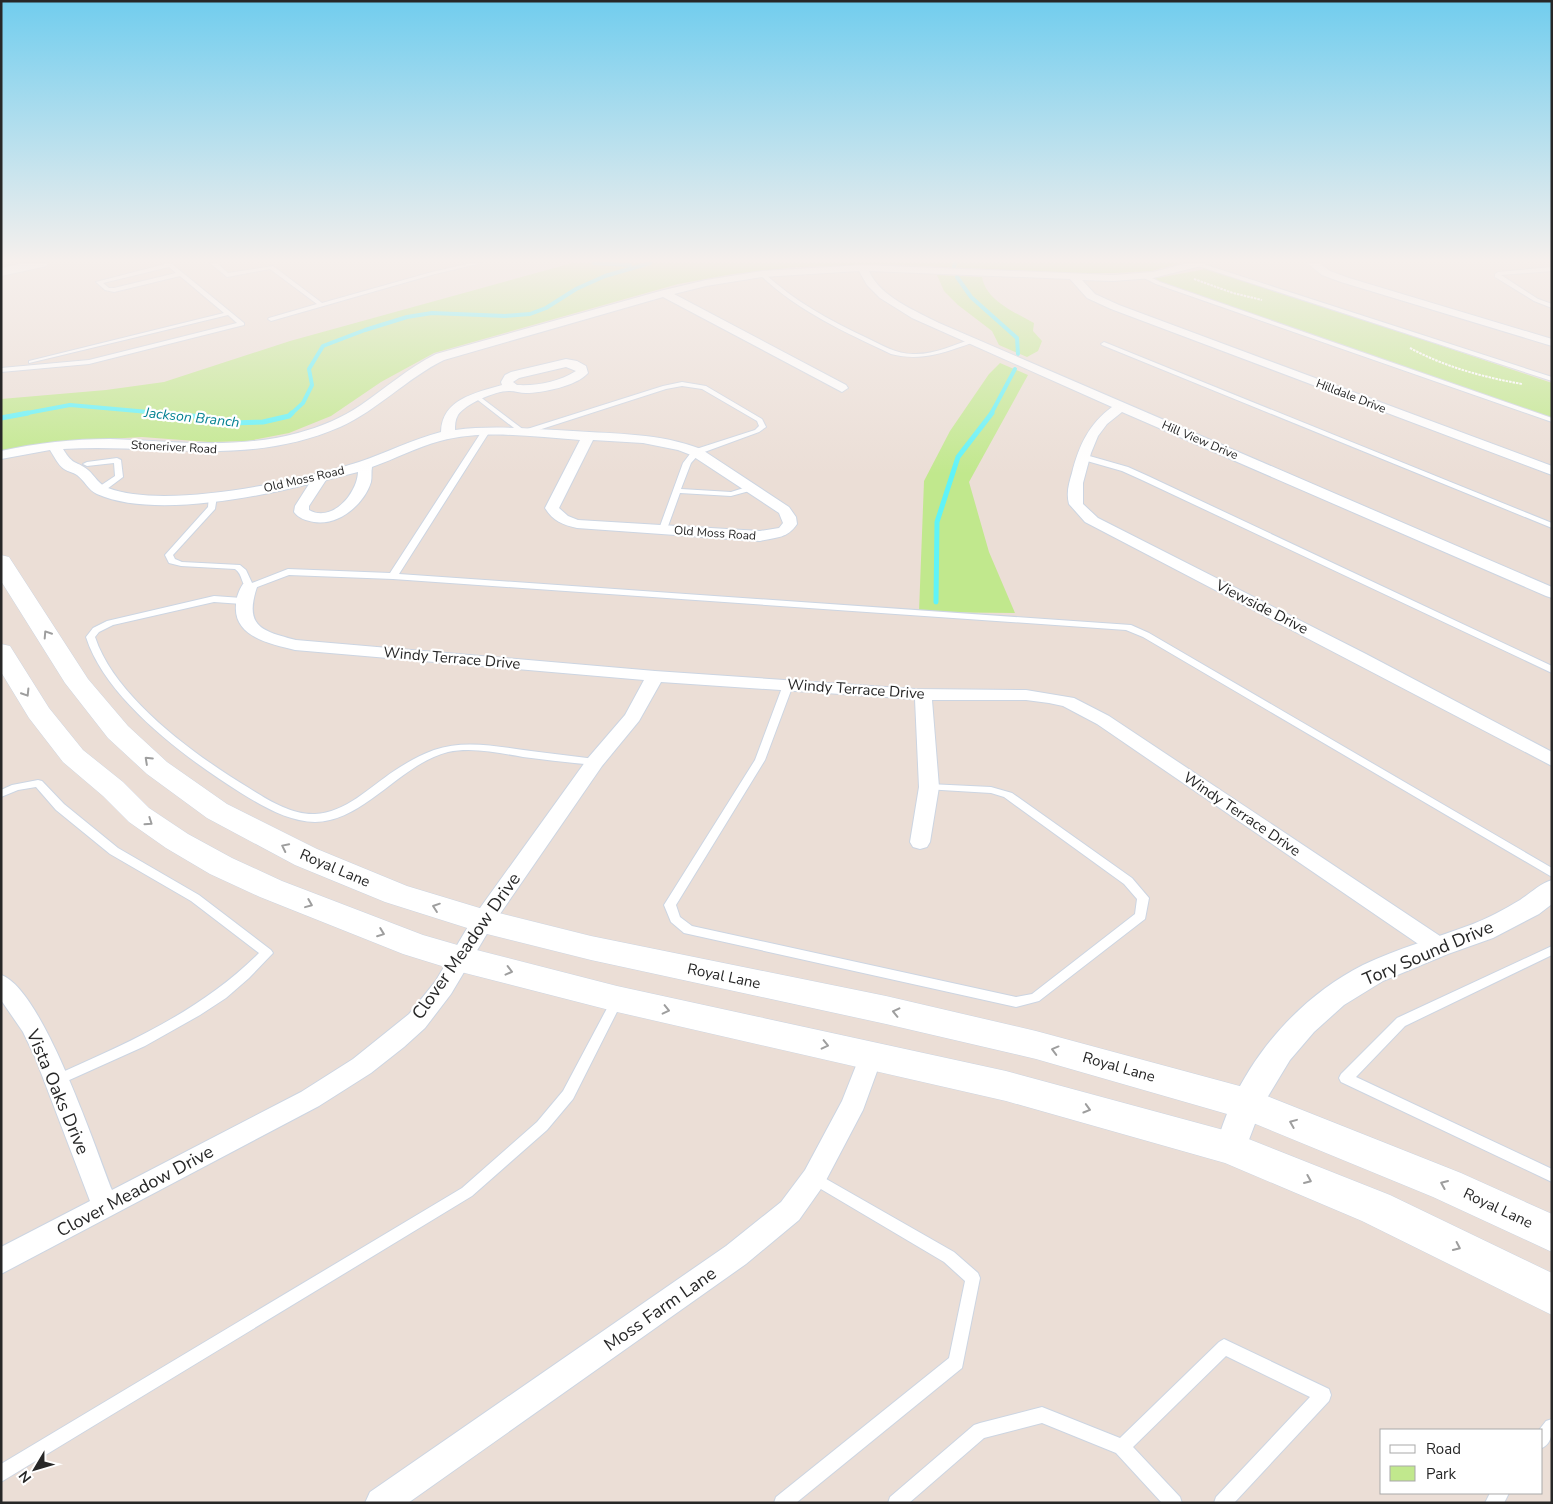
<svg xmlns="http://www.w3.org/2000/svg" width="1553" height="1504" font-family="'Nunito Sans',sans-serif">
  <style>
    .green { fill: #c1e88d }
    .lines { fill: none; stroke-linecap: round; stroke-linejoin: round }
    .stream-far1 { stroke: #5ff3f8; stroke-width: 4 }
    .stream { stroke: #5ff3f8; stroke-width: 5 }
    .service-casing { stroke: #ccd5e2; stroke-width: 2 }
    .minor-casing { stroke: #ccd5e2; stroke-width: 2 }
    .tertiary-casing { stroke: #ccd5e2; stroke-width: 2 }
    .secondary-casing { stroke: #ccd5e2; stroke-width: 1 }
    .path { stroke: #fff; stroke-width: 2; stroke-dasharray: 2.5 1; stroke-linecap: butt }
    .service { fill: #fff; fill-rule: evenodd }
    .minor { fill: #fff; fill-rule: evenodd }
    .tertiary { fill: #fff; fill-rule: evenodd }
    .secondary { fill: #fff; fill-rule: evenodd }
    .oneway { stroke: #9e9e9e }
    .labels { text-anchor: middle; stroke-width: 4.5; stroke-linejoin: round; paint-order: stroke }
    .far-street-label { font-size: 12px; fill: #272727; stroke: #fff }
    .far-water-label { font-size: 14px; font-style: italic; fill: #048292; stroke: #fff }
    .street-label { font-size: 15px; fill: #272727; stroke: #fff }
    .near-street-label { font-size: 18px; fill: #272727; stroke: #fff }
  </style>
  <rect width="100%" height="100%" fill="#ebded6"/>
  <g class="green">
    <polygon points="572,263 1181,263 1151,271 1115,273 1073,273 884,264 796,267 733,274 678,284 434,353 381,382 331,416 289,433 248,441 209,442 142,437 53,442 1,451 1,399 106,390 164,382 290,341"/>
    <polygon points="1211,268 1552,383 1552,419 1152,279"/>
    <path d="M937,275L982,277C986,301 1015,312 1034,323L1033,331L1042,341L1038,351L1027,357L999,345L992,331L958,305L944,291Z"/>
    <polygon points="1000,363 1028,375 969,482 989,552 1015,613 919,612 924,481 950,431 989,374"/>
  </g>
  <g class="lines">
    <g class="stream-far1">
      <polyline points="594,263 630,265"/>
      <polyline points="954,267 955,263"/>
      <polyline points="957,277 971,297 1017,338 1018,354"/>
      <polyline points="22,414 70,405 171,414"/>
      <polyline points="291,414 303,403 312,385 309,369 323,346 365,330 407,317 432,313 505,316 530,314 546,308 576,289 605,276 650,263"/>
      <polyline points="991,414 1015,369"/>
    </g>
    <g class="stream">
      <polyline points="157,413 203,417 232,423 263,422 289,416 292,413"/>
      <polyline points="1,418 28,413"/>
      <polyline points="936,602 937,522 958,457 992,413"/>
    </g>
    <defs>
      <g id="service">
        <path d="M164,263L172,264L244,323V325L89,364L1,372V368L89,360L237,323L228,315L29,363V361L224,313L180,276L114,292L105,290L96,282L165,264ZM169,267L176,273L114,288H109L103,283Z"/>
        <polygon points="210,263 217,263 228,273 273,266 322,303 432,272 471,263 482,263 435,274 271,321 268,319 269,318 317,304 270,269 227,277"/>
        <polygon points="1195,263 1200,263 1552,377 1552,381 1195,265"/>
        <polygon points="1552,267 1552,271 1501,275 1538,299 1552,304 1552,308 1534,301 1495,277 1495,274 1498,272"/>
        <path d="M760,273H764C794,301 829,320 867,338C882,345 896,354 913,354C934,355 953,345 972,339L975,341C970,344 963,346 957,348C934,356 914,360 891,354C844,332 798,311 760,275Z"/>
        <polygon points="1142,275 1146,275 1160,282 1552,418 1552,422 1156,284 1142,277"/>
        <polygon points="1104,342 1552,523 1552,528 1102,345 1101,344"/>
        <polygon points="682,382 706,386 762,419 766,427 759,432 699,454 691,463 681,489 731,492 750,486 754,488 753,490 731,496 680,493 667,529 663,531 659,529 683,463 693,450 755,430 759,426 757,421 702,389 682,386 666,389 523,435 474,397 479,396 524,430 663,386"/>
        <path d="M486,429L490,431L399,574L1131,625L1149,633L1552,868V877L1143,637L1126,630L393,579L289,575L249,590C241,586 243,574 235,569L181,566L169,563L165,555L208,507L209,496L213,494L217,496L215,509L173,555L175,559L182,562L240,565L246,570L252,583L288,569L390,573L482,431Z"/>
        <polygon points="1080,455 1086,455 1128,467 1148,476 1552,666 1552,673 1142,480 1122,471 1080,459"/>
        <polygon points="117,458 121,460 123,477 103,492 97,492 97,488 115,476 114,463 87,466 83,464 87,462"/>
        <path d="M214,596L242,598L246,601L242,604L214,602L113,625L99,632L95,637C115,698 196,756 249,788C268,800 292,815 315,814C345,813 370,787 394,771C406,763 420,755 434,750C465,739 499,747 531,751C552,754 574,756 595,759L600,762L595,765C571,763 547,760 523,757C500,753 472,747 448,752C400,764 365,821 315,822C289,822 262,806 241,793C187,759 106,700 86,637L93,628L107,621Z"/>
        <polygon points="788,682 793,685 765,760 676,905 680,917 692,926 1016,997 1032,994 1135,914 1137,899 1124,884 1004,797 991,793 925,789 924,787 929,784 991,787 1012,793 1132,878 1149,898 1145,919 1039,1001 1016,1007 684,933 671,922 664,905 755,760 783,685"/>
        <path d="M38,780L42,781L64,804L118,848L199,895L271,950L273,953L249,978L226,998L200,1015L145,1046L56,1086L51,1085L49,1081L51,1077C126,1044 200,1012 259,953L191,901L110,854L56,810L36,787L18,790L1,797V790L12,785Z"/>
        <polygon points="1552,946 1552,955 1405,1026 1356,1077 1552,1169 1552,1182 1341,1082 1339,1078 1341,1074 1397,1018"/>
        <polygon points="617,995 621,997 623,1000 573,1099 547,1130 472,1196 1,1482 1,1464 462,1188 537,1122 563,1091 613,997"/>
        <polygon points="814,1172 954,1252 978,1273 980,1278 962,1368 796,1503 774,1503 776,1497 949,1358 965,1281 944,1262 809,1182 807,1178 809,1174"/>
        <polygon points="1224,1339 1329,1389 1331,1395 1329,1401 1234,1503 1214,1503 1216,1497 1310,1397 1226,1356 1133,1447 1180,1497 1182,1503 1162,1503 1116,1453 1042,1423 984,1438 909,1503 888,1503 890,1497 974,1425 980,1423 1042,1407 1120,1438 1219,1342"/>
        <path d="M1552,1419C1552,1431 1553,1443 1542,1448V1430H1539L1546,1421Z"/>
        <polygon points="1490,1493 1509,1493 1504,1503 1485,1503"/>
      </g>
      <g id="minor">
        <path d="M1188,263H1206L1205,265L1153,278L1113,281L1082,280L1095,294L1119,305L1552,466V475L1111,309L1087,298L1070,279L869,271C880,297 916,311 939,323L1552,587V598L1546,596L1122,412L1107,424L1098,436L1091,453L1083,483V504L1098,518L1366,654L1552,752V766L1085,522L1069,504C1066,493 1069,483 1072,473C1079,445 1089,424 1112,407L912,318L880,298L867,285L859,271L762,277L706,286L674,294L846,385L848,388L842,392L663,297L444,360C407,378 378,410 340,427C245,468 160,443 63,449C74,467 76,460 88,470C95,476 99,485 108,488C165,510 301,481 359,462C386,453 413,439 441,432C442,399 475,393 502,385L501,382L505,375L511,372L566,359L577,361L586,366L588,373C577,386 542,393 526,393C520,393 515,391 510,391C497,390 465,404 458,415C455,420 455,425 455,430C494,425 533,429 573,431C617,434 659,433 701,449L789,507L796,517L797,524C787,539 776,537 760,541L577,528C563,525 553,521 545,508L580,440C534,437 485,429 440,441C417,447 395,459 372,467C371,472 372,477 371,482C364,505 338,526 314,522C307,521 298,518 294,512L295,506L309,484C253,498 151,518 97,494C88,490 85,481 77,475C73,472 68,472 64,469C58,465 54,456 50,450L1,459V451C37,443 73,439 110,439C174,441 235,450 298,433C320,427 342,418 361,405C386,388 408,368 436,354L660,291L706,280L762,271L863,265L1113,275L1153,272ZM566,367L576,371C558,382 538,386 517,385L513,382L519,378ZM593,440L643,443L678,450L691,455L779,513L783,523L779,528L760,531L578,520L568,516L559,508ZM358,472C357,494 332,523 309,510V506L326,480Z"/>
        <polygon points="1307,263 1319,263 1330,271 1349,278 1552,339 1552,346 1341,282 1322,275"/>
        <path d="M249,582L255,584L257,587C244,626 261,631 296,640L655,671L915,689L1026,690L1074,698L1109,716L1446,940L1449,946L1446,952L1438,954L1430,952L1097,724L1063,706L1049,703L1026,700H932L939,787L930,842L927,847L920,849L913,847L910,842L919,787L915,699L661,682L639,721L602,766L491,927L451,994L425,1028L404,1047L371,1073L319,1106L1,1274V1247L90,1201L35,1057L23,1032L1,1000V975C42,988 95,1147 112,1190L301,1092L353,1059L409,1014L435,982L475,915L588,758L625,715L644,680L295,650C271,644 233,637 236,605C236,598 239,590 243,584Z"/>
        <polygon points="871,1045 879,1048 883,1055 863,1110 823,1186 799,1220 746,1264 408,1503 365,1503 370,1492 726,1246 781,1202 805,1170 842,1101 863,1048"/>
      </g>
      <g id="tertiary">
        <polygon points="23,263 48,263 47,266 1,276 1,268"/>
        <path d="M1552,880V904L1539,914L1493,938L1448,954L1383,981L1344,1005L1314,1032L1290,1060L1261,1108L1242,1158L1231,1162L1220,1158L1215,1148C1220,1133 1225,1117 1232,1102C1259,1044 1306,994 1363,965C1398,948 1436,938 1473,924C1488,918 1505,909 1520,900C1531,893 1539,884 1552,880Z"/>
      </g>
      <g id="secondary">
        <polygon points="1,555 9,557 88,679 128,726 167,762 227,804 317,849 407,886 483,909 591,936 886,996 1036,1031 1247,1088 1461,1173 1552,1214 1552,1252 1433,1197 1241,1118 1036,1059 886,1024 591,960 483,933 385,902 295,865 207,818 147,774 108,738 65,683 1,581"/>
        <polygon points="1,644 10,646 49,708 83,750 123,782 149,808 188,834 232,858 282,881 423,935 461,946 617,986 1006,1071 1231,1132 1390,1195 1552,1273 1552,1315 1362,1221 1225,1163 1006,1101 617,1012 461,972 403,954 260,897 210,874 166,848 129,822 103,796 63,762 29,718 1,672"/>
      </g>
    </defs>
    <use href="#service" class="service-casing"/>
    <use href="#minor" class="minor-casing"/>
    <use href="#tertiary" class="tertiary-casing"/>
    <use href="#secondary" class="secondary-casing"/>
    <g class="path">
      <polyline points="1194,279 1233,293 1262,300"/>
      <path d="M1410,348C1445,367 1483,377 1522,384"/>
    </g>
    <use href="#service" class="service"/>
    <use href="#minor" class="minor"/>
    <use href="#tertiary" class="tertiary"/>
    <use href="#secondary" class="secondary"/>
  </g>
  <defs><path id="oneway-chevron" d="M-2-3.5L2.5 0L-2 3.5" fill="none" stroke-width="1.6" stroke-linecap="round" stroke-linejoin="round" transform="scale(1.25)"/></defs>
  <g class="oneway">
    <use href="#oneway-chevron" transform="translate(47 634) rotate(-123)"/>
    <use href="#oneway-chevron" transform="translate(26 693) rotate(58)"/>
    <use href="#oneway-chevron" transform="translate(148 760) rotate(-137)"/>
    <use href="#oneway-chevron" transform="translate(149 822) rotate(34)"/>
    <use href="#oneway-chevron" transform="translate(285 847) rotate(-154)"/>
    <use href="#oneway-chevron" transform="translate(309 904) rotate(22)"/>
    <use href="#oneway-chevron" transform="translate(436 907) rotate(-161)"/>
    <use href="#oneway-chevron" transform="translate(381 933) rotate(21)"/>
    <use href="#oneway-chevron" transform="translate(509 971) rotate(14)"/>
    <use href="#oneway-chevron" transform="translate(666 1010) rotate(13)"/>
    <use href="#oneway-chevron" transform="translate(896 1012) rotate(-167)"/>
    <use href="#oneway-chevron" transform="translate(825 1045) rotate(13)"/>
    <use href="#oneway-chevron" transform="translate(1055 1050) rotate(-165)"/>
    <use href="#oneway-chevron" transform="translate(1087 1109) rotate(16)"/>
    <use href="#oneway-chevron" transform="translate(1293 1123) rotate(-158)"/>
    <use href="#oneway-chevron" transform="translate(1308 1180) rotate(23)"/>
    <use href="#oneway-chevron" transform="translate(1444 1184) rotate(-157)"/>
    <use href="#oneway-chevron" transform="translate(1457 1247) rotate(25)"/>
  </g>
  <linearGradient id="sky" x2="0" y2="1"><stop stop-color="#71cdee"/><stop offset="0.55" stop-color="#f6f0ed"/><stop offset="1" stop-color="#f6f0ed" stop-opacity="0"/></linearGradient>
  <rect width="1553" height="474" fill="url(#sky)"/>
  <g class="labels">
    <g class="far-street-label">
      <text transform="translate(1351 396) rotate(21)" y="4">Hilldale Drive</text>
      <text transform="translate(1200 440) rotate(23)" y="4">Hill View Drive</text>
      <text transform="translate(174 447) rotate(3)" y="4">Stoneriver Road</text>
      <text transform="translate(304 479) rotate(-13)" y="4">Old Moss Road</text>
      <text transform="translate(715 533) rotate(4)" y="4">Old Moss Road</text>
    </g>
    <g class="far-water-label">
      <text transform="translate(192 417) rotate(6)" y="5">Jackson Branch</text>
    </g>
    <g class="street-label">
      <text transform="translate(1262 607) rotate(27)" y="5">Viewside Drive</text>
      <text transform="translate(452 658) rotate(5)" y="5">Windy Terrace Drive</text>
      <text transform="translate(856 689) rotate(4)" y="5">Windy Terrace Drive</text>
      <text transform="translate(1242 814) rotate(34)" y="5">Windy Terrace Drive</text>
      <text transform="translate(335 868) rotate(23)" y="5">Royal Lane</text>
      <text transform="translate(724 976) rotate(12)" y="5">Royal Lane</text>
      <text transform="translate(1119 1067) rotate(16)" y="5">Royal Lane</text>
      <text transform="translate(1498 1208) rotate(25)" y="5">Royal Lane</text>
    </g>
    <g class="near-street-label">
      <text transform="translate(466 946) rotate(-55)" y="6">Clover Meadow Drive</text>
      <text transform="translate(1428 953) rotate(-23)" y="6">Tory Sound Drive</text>
      <text transform="translate(58 1092) rotate(67)" y="6">Vista Oaks Drive</text>
      <text transform="translate(135 1191) rotate(-28)" y="6">Clover Meadow Drive</text>
      <text transform="translate(660 1309) rotate(-35)" y="6">Moss Farm Lane</text>
    </g>
  </g>
  <rect width="1553" height="1504" fill="none" stroke="#272727" stroke-width="5"/>
  <rect x="1380" y="1429" width="162" height="65" fill="#ffffff" stroke="#a9a9a9"/>
  <rect x="1390" y="1445" width="25" height="8" fill="#ffffff" stroke="#a9a9a9"/>
  <text x="1426" y="1454" font-size="15" fill="#272727">Road</text>
  <rect x="1390" y="1466" width="25" height="15" fill="#c1e88d" stroke="#a9a9a9"/>
  <text x="1426" y="1479" font-size="15" fill="#272727">Park</text>
  <g transform="translate(35 1469) rotate(232)" stroke="#ffffff" stroke-width="4" paint-order="stroke">
  <path d="M0-4L9 19L0 12L-9 19Z" fill="#272727"/>
  <text y="-8" font-size="14" font-weight="bold" text-anchor="middle" fill="#272727">N</text>
  </g>
</svg>
